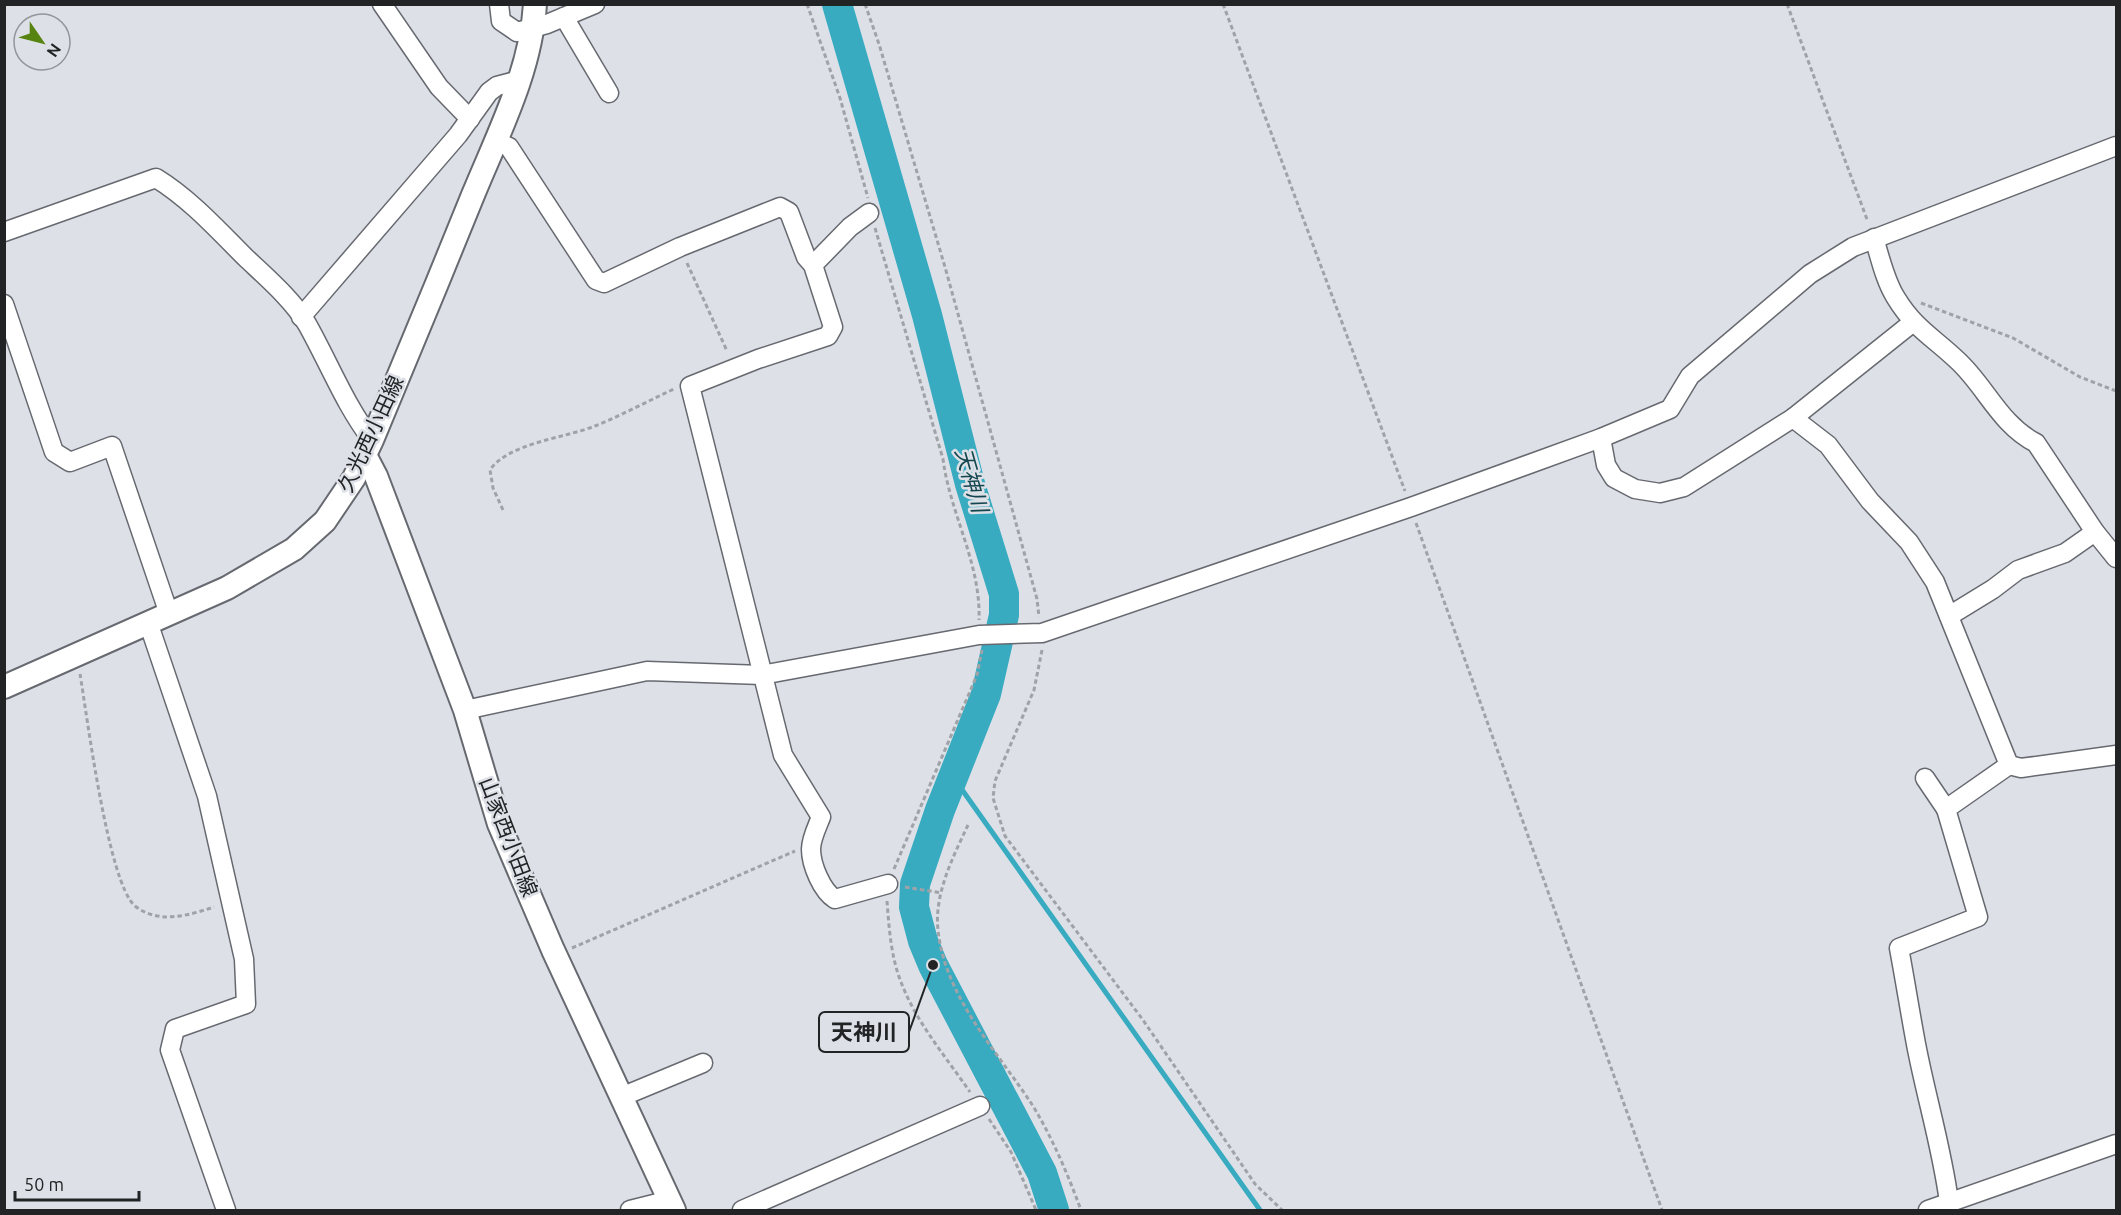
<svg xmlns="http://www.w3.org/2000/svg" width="2121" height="1215" font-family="Ubuntu,'Noto Sans JP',sans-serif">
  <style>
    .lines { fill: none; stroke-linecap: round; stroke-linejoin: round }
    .stream { stroke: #39abc1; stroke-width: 5 }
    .river { stroke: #39abc1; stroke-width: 30 }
    .minor-casing { stroke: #66696f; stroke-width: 21 }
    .major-casing { stroke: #66696f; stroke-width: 26 }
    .path { stroke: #9fa3a7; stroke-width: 3; stroke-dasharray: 4.5 3; stroke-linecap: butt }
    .minor { stroke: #fff; stroke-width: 18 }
    .major { stroke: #fff; stroke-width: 22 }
    .labels { text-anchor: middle; stroke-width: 5; stroke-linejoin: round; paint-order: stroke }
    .street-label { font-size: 21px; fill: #212325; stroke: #dde1e7 }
    .water-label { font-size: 22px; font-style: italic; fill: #14464f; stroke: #dde1e7 }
    .leader { fill: none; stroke: #212325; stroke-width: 2 }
    .callout-dot { fill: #212325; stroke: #dde1e7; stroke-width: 2 }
    .callout { fill: #dde1e7; stroke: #212325; stroke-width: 2 }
    .callout-label { font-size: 22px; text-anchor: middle; font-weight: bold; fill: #212325 }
  </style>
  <rect width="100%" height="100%" fill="#dde1e7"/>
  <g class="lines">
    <polyline class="stream" points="953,777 1260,1210"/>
    <polyline class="river" points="837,4 927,315 970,484 1004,594 1004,615 986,694 940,810 915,884 914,907 923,941 933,965 1042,1173 1054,1210"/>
    <defs>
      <g id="minor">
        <polyline points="382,4 439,87 470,119"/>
        <polyline points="499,4 501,21 517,32 547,24 595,4"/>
        <polyline points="564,17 609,93"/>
        <path d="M495,141L509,147L596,280L604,283L680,247L780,207L789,212L806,257L813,265L833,327L828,336L758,359L690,386L783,755L821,817C817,827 811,839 811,849C811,865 822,891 835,899L888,884"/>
        <path d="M4,232L156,178C190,199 217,229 245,257C266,277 292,299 307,324C329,363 345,405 372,440"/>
        <path d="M1874,238C1880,257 1885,281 1896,298C1915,329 1933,337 1957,360C1985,385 2000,425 2036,443L2095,532L2116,558"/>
        <polyline points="813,265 850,227 869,213"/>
        <polyline points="4,304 54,452 70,462 112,446 169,614"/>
        <polyline points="301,317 458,135 489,92 497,86 519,80"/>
        <polyline points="1793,418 1828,445 1870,501 1909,542 1935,582 2009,765"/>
        <polyline points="1601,438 1606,465 1614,478 1635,489 1660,493 1684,487 1793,418 1912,323"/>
        <polyline points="1949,616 1993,589 2018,570 2065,553 2095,532"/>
        <polyline points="148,622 207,796 244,959 246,1004 175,1029 170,1050 226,1210"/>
        <polyline points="465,710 647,671 762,675 979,635 1042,633 1411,507 1601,438 1670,409 1690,376 1810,274 1853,247 2116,146"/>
        <polyline points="1925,778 1946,809"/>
        <polyline points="621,1097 703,1063"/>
        <path d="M1949,1202C1942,1148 1926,1097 1916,1044C1910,1012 1905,980 1899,948L1978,917L1946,809L2009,765L2021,768L2116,755"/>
        <polyline points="630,1210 670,1200"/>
        <polyline points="742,1210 980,1106"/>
        <polyline points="1928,1210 2116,1144"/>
      </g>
      <g id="major">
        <polyline points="365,455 376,476 465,710 499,824 553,950 674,1210"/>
        <path d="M4,687L227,588L294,549L325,521L354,478L372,440C406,358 440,277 473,195C498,134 531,71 535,4"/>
      </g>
    </defs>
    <use href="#minor" class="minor-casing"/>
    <use href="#major" class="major-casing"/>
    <g class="path">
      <polyline points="807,4 840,98 868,198"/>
      <polyline points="865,4 879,44 945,267 1037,599 1039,617"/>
      <polyline points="1223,4 1405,491"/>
      <polyline points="1787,4 1868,222"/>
      <path d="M875,228L943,459C950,514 981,563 979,620"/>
      <polyline points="687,263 727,351"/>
      <polyline points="1921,303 2013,338 2080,377 2116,391"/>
      <path d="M503,510L493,488L490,470C508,443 565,438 595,426C622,415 648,401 674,389"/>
      <polyline points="1416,523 1662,1210"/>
      <polyline points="1042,650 1034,690 995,781 993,798 1005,836 1143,1020 1255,1184 1282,1210"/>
      <path d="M80,674C87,715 108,883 135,906C159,925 189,915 214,907"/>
      <path d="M968,825C953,857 934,894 938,930C945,998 998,1052 1033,1106C1053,1139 1068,1175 1081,1210"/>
      <polyline points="894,869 977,675 982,650"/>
      <polyline points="905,887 942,893"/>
      <path d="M887,901C889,928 891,957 901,982C916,1022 946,1057 970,1092"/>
      <polyline points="572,948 795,851"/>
      <polyline points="989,1119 1011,1152 1036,1210"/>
    </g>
    <use href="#minor" class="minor"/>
    <use href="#major" class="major"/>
  </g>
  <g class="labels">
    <g class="street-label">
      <text transform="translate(371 434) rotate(-65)" y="7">久光西小田線</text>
      <text transform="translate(508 837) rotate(69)" y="7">山家西小田線</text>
    </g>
    <g class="water-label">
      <text transform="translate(972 480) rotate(74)" y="8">天神川</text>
    </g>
  </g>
  <path class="leader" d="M933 965L909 1032"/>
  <circle class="callout-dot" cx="933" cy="965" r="6"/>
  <rect class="callout" x="819" y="1012" width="90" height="40" rx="6"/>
  <g class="callout-label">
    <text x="864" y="1040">天神川</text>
  </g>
  <rect width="2121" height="1215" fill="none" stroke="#212325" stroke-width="12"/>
  <g transform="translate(42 42) rotate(125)"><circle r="28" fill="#dde1e7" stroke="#929599" stroke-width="1.5"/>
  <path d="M0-4.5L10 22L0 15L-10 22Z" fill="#578310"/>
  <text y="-9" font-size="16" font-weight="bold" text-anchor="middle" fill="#212325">N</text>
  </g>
  <path d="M15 1191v9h124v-9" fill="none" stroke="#212325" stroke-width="3"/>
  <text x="24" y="1191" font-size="18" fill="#212325" stroke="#dde1e7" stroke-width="4.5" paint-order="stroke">50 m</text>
</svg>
